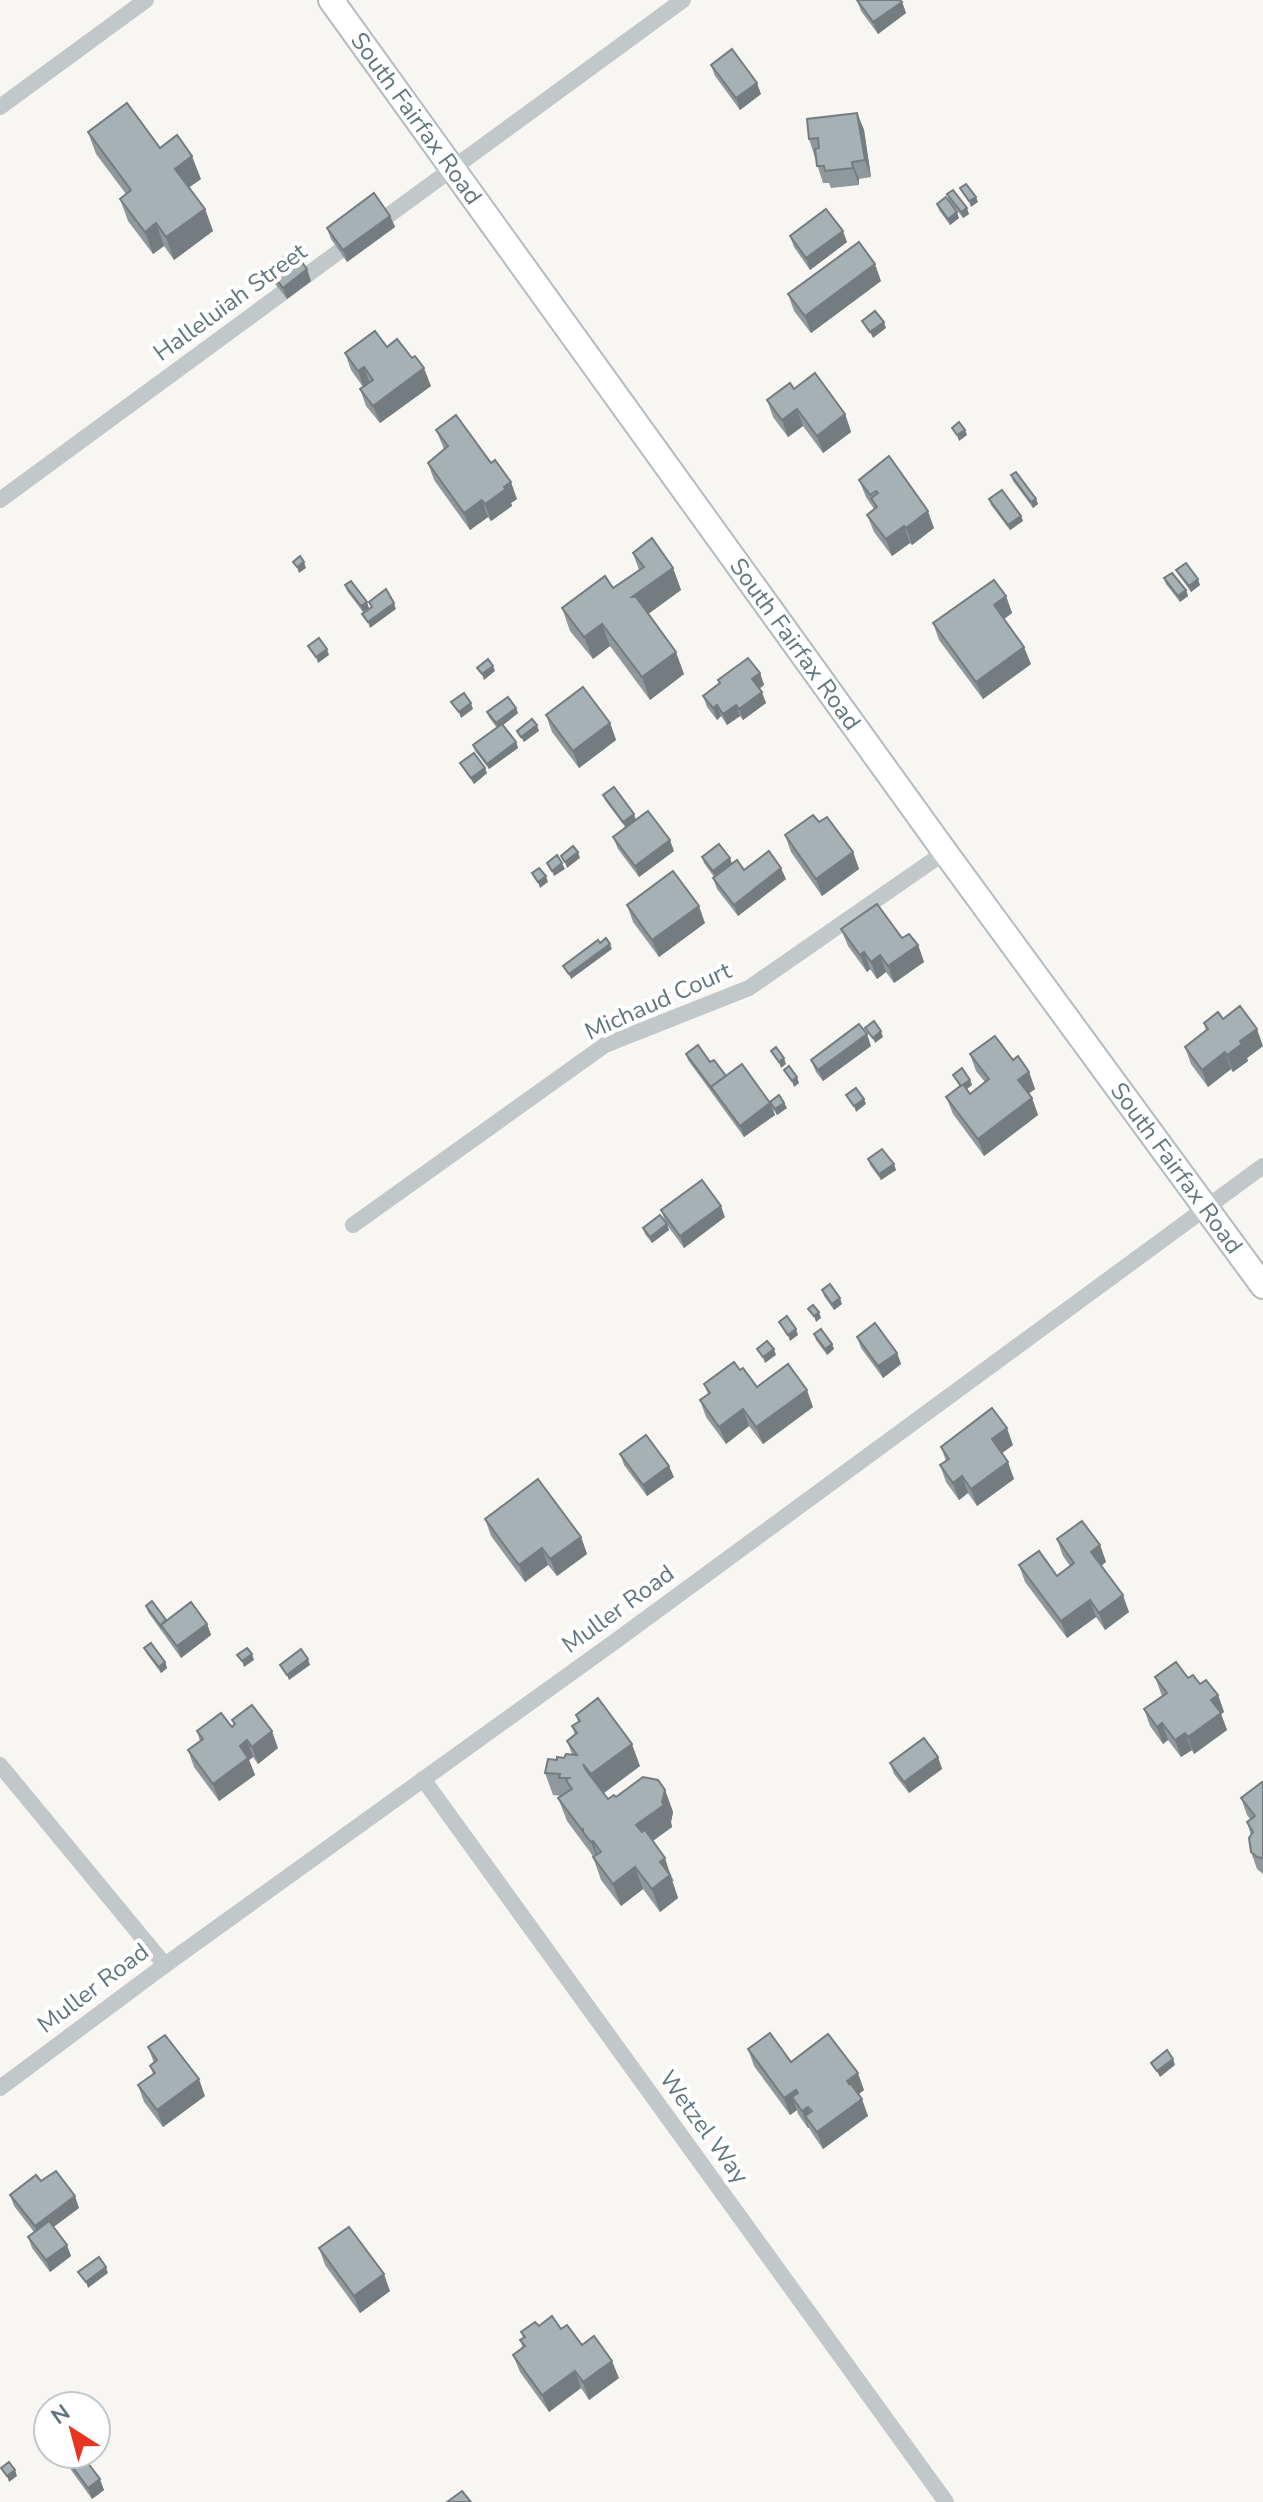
<svg xmlns="http://www.w3.org/2000/svg" width="1263" height="2502" font-family="'Nunito Sans',sans-serif">
  <style>
    .lines { fill: none; stroke-linecap: round; stroke-linejoin: round }
    .secondary-casing { stroke: #b4bbbe; stroke-width: 28 }
    .street { stroke: #c2c7c9; stroke-width: 16 }
    .secondary { stroke: #fff; stroke-width: 24 }
    .wall { fill: #8f989c }
    .shaded-wall { fill: #747c7f }
    .building { fill: #a6b1b5; stroke: #747c7f; stroke-width: 2 }
    .labels { text-anchor: middle; stroke-width: 8; stroke-linejoin: round; paint-order: stroke }
    .street-label { font-size: 24px; fill: #61767f; stroke: #fff }
  </style>
  <rect width="100%" height="100%" fill="#f7f6f3"/>
  <g class="lines">
    <defs>
      <g id="secondary">
        <path id="s1" d="M331,0L945,852L1263,1286"/>
      </g>
    </defs>
    <use href="#secondary" class="secondary-casing"/>
    <g class="street">
      <polyline points="0,107 146,0"/>
      <polyline points="374,226 683,0"/>
      <polyline points="0,500 356,239"/>
      <polyline points="353,1225 605,1045 749,988 945,852"/>
      <polyline points="0,1765 165,1965"/>
      <polyline points="423,1779 946,2502"/>
      <polyline points="0,2088 165,1965 617,1640 1263,1166"/>
    </g>
    <use href="#secondary" class="secondary"/>
  </g>
  <g class="wall">
    <polygon points="857,0 902,2 906,13 878,34 861,11"/>
    <polygon points="711,65 761,94 740,110 715,76"/>
    <polygon points="857,113 864,130 871,177 859,179 859,185 831,188 829,183 823,183 809,139"/>
    <polygon points="88,132 160,148 201,179 189,187 205,209 213,231 174,260 164,246 153,254 128,221 120,199 126,194 96,154"/>
    <polygon points="947,194 969,214 963,218 949,200"/>
    <polygon points="937,204 959,218 950,225 939,210"/>
    <polygon points="390,216 395,227 347,262 331,239 327,228"/>
    <polygon points="790,236 847,242 810,270 794,247"/>
    <polygon points="268,268 311,281 287,299 272,280"/>
    <polygon points="881,281 811,333 794,311 788,294"/>
    <polygon points="387,347 431,386 380,423 366,406 360,389 363,387 351,370 345,353"/>
    <polygon points="794,389 845,414 851,432 823,453 803,426 788,437 773,417 767,400"/>
    <polygon points="436,430 517,499 511,503 512,506 491,521 488,517 470,530 434,480 428,463 444,449"/>
    <polygon points="1011,475 1038,504 1033,508 1013,481"/>
    <polygon points="859,480 934,528 912,545 910,543 892,556 874,532 867,515 874,509 866,497"/>
    <polygon points="989,499 1021,516 1023,521 1010,530 991,505"/>
    <polygon points="633,553 673,568 681,590 648,614 684,674 650,700 610,646 593,659 570,631 562,608 613,588 639,570"/>
    <polygon points="1176,570 1200,585 1191,592 1179,575"/>
    <polygon points="1164,578 1186,590 1188,596 1180,602 1166,584"/>
    <polygon points="345,585 369,608 363,612 347,591"/>
    <polygon points="1006,596 1012,613 1004,619 1031,664 983,699 939,640 933,623"/>
    <polygon points="760,673 764,685 759,689 766,703 743,720 740,716 727,725 721,716 717,720 707,707 703,696 719,683 718,680"/>
    <polygon points="516,708 518,713 503,725 516,742 518,748 489,769 475,751 473,745 497,728 489,717 487,712"/>
    <polygon points="546,715 610,723 616,740 579,768 552,732"/>
    <polygon points="460,763 487,773 474,784 463,768"/>
    <polygon points="614,787 626,828 605,800 603,795"/>
    <polygon points="785,835 853,852 859,869 822,896 791,852"/>
    <polygon points="613,837 674,851 639,877 618,849"/>
    <polygon points="702,857 730,858 732,864 744,870 786,879 738,916 717,889 713,878 714,877 704,863"/>
    <polygon points="627,905 705,923 659,957 633,922"/>
    <polygon points="841,929 902,938 918,945 924,962 894,983 886,972 877,979 870,969 867,972 848,946"/>
    <polygon points="1223,1019 1263,1046 1247,1058 1248,1061 1233,1072 1231,1069 1208,1087 1191,1064 1185,1047 1206,1031 1204,1023"/>
    <polygon points="871,1046 823,1081 816,1072 811,1060"/>
    <polygon points="686,1054 710,1062 726,1076 770,1103 784,1103 787,1108 777,1115 772,1108 775,1115 744,1137 688,1060"/>
    <polygon points="970,1054 1013,1060 1029,1072 1035,1089 1028,1094 1032,1098 1038,1115 984,1156 953,1114 946,1097 960,1087 953,1075 970,1080 972,1085 967,1089 970,1094 985,1082 976,1071"/>
    <polygon points="868,1159 896,1170 881,1180 870,1165"/>
    <polygon points="661,1210 725,1217 684,1248 667,1225 669,1230 652,1243 645,1234 643,1228 665,1221"/>
    <polygon points="822,1290 842,1304 834,1310 824,1296"/>
    <polygon points="814,1334 832,1344 834,1349 827,1355 816,1340"/>
    <polygon points="857,1337 897,1353 901,1364 883,1378 861,1348"/>
    <polygon points="740,1370 757,1387 813,1407 763,1444 749,1426 726,1444 706,1417 700,1400 708,1394 704,1384"/>
    <polygon points="1013,1445 1002,1453 1014,1479 977,1506 968,1493 959,1500 946,1482 940,1465 946,1461 941,1447"/>
    <polygon points="620,1454 674,1477 647,1496 624,1465"/>
    <polygon points="485,1519 581,1537 587,1554 557,1576 548,1565 525,1582 491,1536"/>
    <polygon points="1057,1539 1100,1545 1106,1562 1101,1566 1129,1612 1105,1630 1096,1617 1067,1638 1025,1582 1019,1565 1057,1576 1070,1566 1063,1556"/>
    <polygon points="146,1606 166,1620 207,1624 211,1635 181,1658 148,1612"/>
    <polygon points="144,1648 165,1662 167,1668 161,1673 147,1654"/>
    <polygon points="1155,1677 1188,1678 1218,1695 1224,1712 1221,1714 1227,1730 1194,1754 1192,1750 1181,1757 1168,1740 1163,1744 1150,1726 1144,1709 1162,1696"/>
    <polygon points="576,1715 640,1766 603,1794 608,1799 665,1790 673,1812 671,1822 672,1827 653,1841 674,1881 672,1881 678,1898 660,1912 643,1889 621,1906 601,1880 593,1857 590,1852 567,1821 558,1798 561,1796 553,1795 545,1773 557,1760 572,1754 567,1741 575,1735 572,1726 578,1722"/>
    <polygon points="232,1720 278,1748 258,1764 253,1757 249,1760 255,1775 219,1801 194,1767 188,1750 200,1741 197,1731 232,1727 234,1725"/>
    <polygon points="938,1757 942,1769 909,1793 894,1774 890,1763"/>
    <polygon points="1263,1783 1263,1874 1257,1869 1251,1852 1251,1835 1247,1822 1251,1820 1247,1815 1241,1798"/>
    <polygon points="148,2047 205,2096 163,2127 144,2102 138,2085 153,2074 150,2066 154,2063"/>
    <polygon points="748,2049 791,2062 864,2090 859,2094 868,2116 823,2149 812,2133 809,2128 808,2128 798,2114 797,2110 790,2115 754,2066"/>
    <polygon points="41,2181 79,2208 53,2227 71,2256 50,2272 32,2248 28,2237 34,2232 14,2206 10,2195"/>
    <polygon points="319,2248 390,2291 360,2313 325,2265"/>
    <polygon points="539,2326 561,2329 582,2345 619,2378 589,2400 581,2388 549,2412 520,2372 513,2355 523,2348 520,2340 523,2338 521,2332"/>
    <polygon points="56,2454 81,2454 104,2490 92,2499 66,2463 64,2465"/>
  </g>
  <g class="shaded-wall">
    <polygon points="902,2 906,13 878,34 873,22"/>
    <polygon points="757,83 761,94 740,110 736,98"/>
    <polygon points="857,113 864,130 871,177 865,160"/>
    <polygon points="192,156 201,179 184,191 175,169"/>
    <polygon points="852,162 859,179 859,185 853,168"/>
    <polygon points="976,197 978,202 971,207 969,201"/>
    <polygon points="967,208 969,214 963,218 961,212"/>
    <polygon points="205,209 213,231 174,260 166,237"/>
    <polygon points="957,212 959,218 950,225 948,219"/>
    <polygon points="390,216 395,227 347,262 343,250"/>
    <polygon points="156,223 164,246 153,254 145,232"/>
    <polygon points="843,231 847,242 810,270 806,258"/>
    <polygon points="875,264 881,281 811,333 805,316"/>
    <polygon points="307,269 311,281 287,299 283,288"/>
    <polygon points="884,322 886,328 873,338 870,332"/>
    <polygon points="364,367 370,384 364,388 358,371"/>
    <polygon points="424,368 431,386 380,423 373,406"/>
    <polygon points="797,409 803,426 788,437 782,420"/>
    <polygon points="845,414 851,432 823,453 817,436"/>
    <polygon points="965,430 967,435 959,441 957,435"/>
    <polygon points="511,482 517,499 511,503 512,506 491,521 485,504"/>
    <polygon points="1036,499 1038,504 1033,508 1031,502"/>
    <polygon points="482,500 488,517 470,530 464,513"/>
    <polygon points="928,511 934,528 912,545 906,528"/>
    <polygon points="1021,516 1023,521 1010,530 1008,525"/>
    <polygon points="904,526 910,543 892,556 886,539"/>
    <polygon points="304,562 306,568 299,573 297,567"/>
    <polygon points="673,568 681,590 640,620 632,597"/>
    <polygon points="1198,579 1200,585 1191,592 1189,586"/>
    <polygon points="1186,590 1188,596 1180,602 1178,596"/>
    <polygon points="1006,596 1012,613 1000,622 994,605"/>
    <polygon points="367,602 369,608 363,612 361,606"/>
    <polygon points="394,603 396,609 370,628 368,622"/>
    <polygon points="602,624 610,646 593,659 584,637"/>
    <polygon points="1024,647 1031,664 983,699 976,682"/>
    <polygon points="327,649 329,655 318,663 316,657"/>
    <polygon points="676,652 684,674 650,700 642,677"/>
    <polygon points="493,666 495,671 484,680 482,674"/>
    <polygon points="760,673 764,685 756,691 752,679"/>
    <polygon points="762,692 766,703 743,720 739,709"/>
    <polygon points="471,703 473,709 461,718 459,712"/>
    <polygon points="717,705 721,716 717,720 713,708"/>
    <polygon points="736,705 740,716 727,725 723,714"/>
    <polygon points="516,708 518,713 498,729 496,723"/>
    <polygon points="610,723 616,740 579,768 573,751"/>
    <polygon points="537,725 539,731 524,742 521,737"/>
    <polygon points="516,742 518,748 489,769 487,764"/>
    <polygon points="485,768 487,773 474,784 471,778"/>
    <polygon points="634,814 636,820 626,828 623,822"/>
    <polygon points="670,840 674,851 639,877 635,866"/>
    <polygon points="578,852 580,858 567,868 565,862"/>
    <polygon points="853,852 859,869 822,896 816,879"/>
    <polygon points="730,858 732,864 715,877 713,871"/>
    <polygon points="562,863 565,869 554,876 552,871"/>
    <polygon points="781,868 786,879 738,916 734,905"/>
    <polygon points="546,876 548,882 540,888 538,882"/>
    <polygon points="699,906 705,923 659,957 652,940"/>
    <polygon points="610,944 612,949 571,979 569,974"/>
    <polygon points="918,945 924,962 894,983 888,966"/>
    <polygon points="864,952 870,969 867,972 860,955"/>
    <polygon points="880,955 886,972 877,979 871,962"/>
    <polygon points="1257,1029 1263,1046 1247,1058 1248,1061 1233,1072 1227,1055 1240,1041"/>
    <polygon points="881,1031 883,1037 875,1043 873,1038"/>
    <polygon points="867,1034 871,1046 823,1081 818,1070"/>
    <polygon points="1225,1052 1231,1069 1208,1087 1202,1070"/>
    <polygon points="784,1058 786,1064 781,1068 779,1062"/>
    <polygon points="1029,1072 1035,1089 1024,1097 1018,1080"/>
    <polygon points="797,1077 799,1083 794,1087 792,1081"/>
    <polygon points="970,1080 972,1085 963,1092 961,1086"/>
    <polygon points="1032,1098 1038,1115 984,1156 978,1139"/>
    <polygon points="864,1099 866,1104 856,1112 854,1106"/>
    <polygon points="770,1103 775,1115 744,1137 740,1126"/>
    <polygon points="784,1103 787,1108 777,1115 775,1109"/>
    <polygon points="894,1164 896,1170 881,1180 879,1174"/>
    <polygon points="721,1206 725,1217 684,1248 680,1236"/>
    <polygon points="667,1224 669,1230 652,1243 650,1237"/>
    <polygon points="840,1298 842,1304 834,1310 832,1304"/>
    <polygon points="819,1312 821,1318 816,1322 814,1316"/>
    <polygon points="796,1329 798,1335 790,1341 788,1335"/>
    <polygon points="832,1344 834,1349 827,1355 825,1349"/>
    <polygon points="774,1349 776,1355 765,1363 763,1357"/>
    <polygon points="897,1353 901,1364 883,1378 878,1366"/>
    <polygon points="807,1390 813,1407 763,1444 756,1427"/>
    <polygon points="743,1409 749,1426 726,1444 719,1427"/>
    <polygon points="1007,1428 1013,1445 998,1456 992,1439"/>
    <polygon points="1008,1462 1014,1479 977,1506 971,1489"/>
    <polygon points="669,1466 674,1477 647,1496 643,1485"/>
    <polygon points="962,1476 968,1493 959,1500 953,1483"/>
    <polygon points="581,1537 587,1554 557,1576 550,1559"/>
    <polygon points="1100,1545 1106,1562 1097,1569 1091,1552"/>
    <polygon points="542,1548 548,1565 525,1582 519,1565"/>
    <polygon points="1123,1595 1129,1612 1105,1630 1099,1613"/>
    <polygon points="1090,1600 1096,1617 1067,1638 1061,1621"/>
    <polygon points="207,1624 211,1635 181,1658 177,1646"/>
    <polygon points="252,1654 254,1660 244,1667 242,1661"/>
    <polygon points="308,1659 310,1665 289,1680 287,1675"/>
    <polygon points="165,1662 167,1668 161,1673 159,1667"/>
    <polygon points="1218,1695 1224,1712 1221,1714 1227,1730 1194,1754 1188,1737 1211,1700"/>
    <polygon points="1162,1723 1168,1740 1163,1744 1157,1727"/>
    <polygon points="272,1731 278,1748 258,1764 252,1747"/>
    <polygon points="1185,1733 1192,1750 1181,1757 1175,1740"/>
    <polygon points="247,1740 253,1757 249,1760 255,1775 219,1801 213,1784 240,1746"/>
    <polygon points="632,1744 640,1766 599,1796 591,1774"/>
    <polygon points="938,1757 942,1769 909,1793 904,1782"/>
    <polygon points="665,1790 673,1812 671,1822 672,1827 644,1847 636,1825 662,1802"/>
    <polygon points="593,1841 601,1864 599,1865 591,1842"/>
    <polygon points="665,1858 678,1898 660,1912 652,1889 660,1862"/>
    <polygon points="635,1867 643,1889 621,1906 613,1884"/>
    <polygon points="1173,2059 1175,2065 1160,2077 1157,2071"/>
    <polygon points="858,2073 864,2090 853,2098 847,2081"/>
    <polygon points="199,2079 205,2096 163,2127 157,2110"/>
    <polygon points="796,2090 802,2107 792,2097 797,2110 790,2115 784,2098"/>
    <polygon points="862,2099 868,2116 823,2149 817,2132"/>
    <polygon points="808,2107 814,2124 805,2116 809,2128 808,2128 802,2111"/>
    <polygon points="75,2196 79,2208 39,2238 35,2226"/>
    <polygon points="67,2245 71,2256 50,2272 46,2260"/>
    <polygon points="106,2267 108,2273 88,2288 86,2282"/>
    <polygon points="384,2274 390,2291 360,2313 354,2296"/>
    <polygon points="612,2361 619,2378 589,2400 583,2382"/>
    <polygon points="575,2371 581,2388 549,2412 542,2395"/>
    <polygon points="15,2470 17,2476 9,2482 7,2476"/>
    <polygon points="100,2479 104,2490 92,2499 88,2488"/>
  </g>
  <g class="building">
    <polygon points="857,0 900,0 902,2 873,22"/>
    <polygon points="732,49 757,83 736,98 711,65"/>
    <polygon points="127,103 160,148 177,135 192,156 175,169 205,209 166,237 156,223 145,232 120,199 131,190 88,132"/>
    <polygon points="857,113 865,160 852,162 853,168 825,171 824,166 817,166 815,149 819,148 818,138 809,139 807,119"/>
    <polygon points="966,184 976,197 969,201 960,188"/>
    <polygon points="953,190 967,208 961,212 947,194"/>
    <polygon points="374,193 390,216 343,250 327,228"/>
    <polygon points="946,197 957,212 948,219 937,204"/>
    <polygon points="826,209 843,231 806,258 790,236"/>
    <polygon points="859,242 875,264 805,316 788,294"/>
    <polygon points="293,250 307,269 283,288 268,268"/>
    <polygon points="875,311 884,322 870,332 862,321"/>
    <polygon points="375,331 387,347 397,339 412,358 415,356 424,368 373,406 360,389 373,380 364,367 358,371 345,353"/>
    <polygon points="815,373 845,414 817,436 797,409 782,420 767,400 790,383 794,389"/>
    <polygon points="456,415 491,463 495,460 511,482 504,487 506,489 485,504 482,500 464,513 428,463 448,446 436,430"/>
    <polygon points="959,422 965,430 957,435 952,428"/>
    <polygon points="889,456 928,511 906,528 904,526 886,539 867,515 877,507 871,498 878,493 876,491 870,495 859,480"/>
    <polygon points="1016,472 1036,499 1031,502 1011,475"/>
    <polygon points="1002,490 1021,516 1008,525 989,499"/>
    <polygon points="652,538 673,568 632,597 636,597 676,652 642,677 602,624 584,637 562,608 605,576 613,588 644,567 633,553"/>
    <polygon points="300,556 304,562 297,567 293,562"/>
    <polygon points="1186,563 1198,579 1189,586 1176,570"/>
    <polygon points="1172,573 1186,590 1178,596 1164,578"/>
    <polygon points="994,580 1006,596 994,605 1024,647 976,682 933,623"/>
    <polygon points="351,581 367,602 361,606 345,585"/>
    <polygon points="386,589 394,603 368,622 362,614 372,607 369,602"/>
    <polygon points="319,638 327,649 316,657 308,646"/>
    <polygon points="748,658 760,673 752,679 762,692 739,709 736,705 723,714 717,705 713,708 703,696 720,683 718,680"/>
    <polygon points="488,659 493,666 482,674 477,668"/>
    <polygon points="583,687 610,723 573,751 546,715"/>
    <polygon points="464,693 471,703 459,712 451,702"/>
    <polygon points="508,697 516,708 496,723 487,712"/>
    <polygon points="532,719 537,725 521,737 517,731"/>
    <polygon points="502,724 516,742 487,764 473,745"/>
    <polygon points="474,753 485,768 471,778 460,763"/>
    <polygon points="614,787 634,814 623,822 603,795"/>
    <polygon points="648,811 670,840 635,866 613,837"/>
    <polygon points="813,815 819,822 827,817 853,852 816,879 785,835"/>
    <polygon points="719,844 730,858 713,871 702,857"/>
    <polygon points="573,846 578,852 565,862 561,856"/>
    <polygon points="769,851 781,868 734,905 713,878 737,860 744,870"/>
    <polygon points="557,855 562,863 552,871 547,863"/>
    <polygon points="539,868 546,876 538,882 532,873"/>
    <polygon points="673,871 699,906 652,940 627,905"/>
    <polygon points="877,904 902,938 909,934 918,945 888,966 880,955 871,962 864,952 860,955 841,929"/>
    <polygon points="606,938 610,944 569,974 563,966 598,940 600,943"/>
    <polygon points="1240,1006 1257,1029 1240,1041 1242,1044 1227,1055 1225,1052 1202,1070 1185,1047 1208,1029 1204,1023 1218,1012 1223,1019"/>
    <polygon points="874,1021 881,1031 873,1038 865,1028"/>
    <polygon points="859,1024 867,1034 818,1070 811,1060"/>
    <polygon points="995,1036 1013,1060 1018,1056 1029,1072 1018,1080 1032,1098 978,1139 946,1097 963,1084 970,1094 989,1079 970,1054"/>
    <polygon points="698,1045 710,1062 714,1060 726,1076 711,1087 713,1090 686,1054"/>
    <polygon points="776,1047 784,1058 779,1062 771,1051"/>
    <polygon points="742,1064 770,1103 740,1126 711,1087"/>
    <polygon points="789,1066 797,1077 792,1081 784,1070"/>
    <polygon points="962,1068 970,1080 961,1086 953,1075"/>
    <polygon points="856,1088 864,1099 854,1106 846,1095"/>
    <polygon points="779,1095 784,1103 775,1109 770,1102"/>
    <polygon points="882,1149 894,1164 879,1174 868,1159"/>
    <polygon points="702,1180 721,1206 680,1236 661,1210"/>
    <polygon points="660,1215 667,1224 650,1237 643,1228"/>
    <polygon points="830,1284 840,1298 832,1304 822,1290"/>
    <polygon points="813,1305 819,1312 814,1316 808,1309"/>
    <polygon points="787,1316 796,1329 788,1335 779,1322"/>
    <polygon points="875,1323 897,1353 878,1366 857,1337"/>
    <polygon points="821,1329 832,1344 825,1349 814,1334"/>
    <polygon points="767,1341 774,1349 763,1357 757,1349"/>
    <polygon points="734,1362 740,1370 743,1368 757,1387 788,1364 807,1390 756,1427 743,1409 719,1427 700,1400 710,1393 704,1384"/>
    <polygon points="992,1408 1007,1428 992,1439 1008,1462 971,1489 962,1476 953,1483 940,1465 949,1459 941,1447"/>
    <polygon points="646,1435 669,1466 643,1485 620,1454"/>
    <polygon points="538,1479 581,1537 550,1559 542,1548 519,1565 485,1519"/>
    <polygon points="1082,1521 1100,1545 1091,1552 1123,1595 1099,1613 1090,1600 1061,1621 1019,1565 1039,1551 1057,1576 1074,1563 1057,1539"/>
    <polygon points="152,1601 166,1620 161,1625 161,1626 146,1606"/>
    <polygon points="191,1602 207,1624 177,1646 161,1625"/>
    <polygon points="151,1643 165,1662 159,1667 144,1648"/>
    <polygon points="247,1648 252,1654 242,1661 237,1655"/>
    <polygon points="301,1649 308,1659 287,1675 280,1665"/>
    <polygon points="1176,1662 1188,1678 1193,1675 1200,1684 1206,1680 1218,1695 1211,1700 1221,1713 1188,1737 1185,1733 1175,1740 1162,1723 1157,1727 1144,1709 1167,1693 1155,1677"/>
    <polygon points="598,1698 632,1744 591,1774 583,1764 586,1770 608,1799 614,1795 616,1797 643,1777 658,1780 665,1790 662,1802 664,1805 636,1825 642,1832 645,1830 665,1858 660,1862 670,1875 652,1889 635,1867 613,1884 593,1857 601,1852 593,1841 591,1842 583,1832 583,1828 582,1830 558,1798 572,1789 566,1780 569,1778 559,1778 560,1774 545,1773 548,1759 557,1760 557,1757 564,1758 566,1754 577,1755 567,1741 577,1733 572,1726 580,1721 576,1715"/>
    <polygon points="252,1705 272,1731 252,1747 247,1740 240,1746 248,1758 213,1784 188,1750 203,1739 197,1731 221,1713 232,1727 235,1724 232,1720"/>
    <polygon points="924,1738 938,1757 904,1782 890,1763"/>
    <polygon points="1262,1782 1263,1783 1263,1858 1257,1857 1251,1852 1249,1838 1253,1832 1247,1822 1255,1816 1241,1798"/>
    <polygon points="770,2033 791,2062 828,2034 858,2073 847,2081 849,2084 850,2083 862,2099 817,2132 805,2116 812,2111 808,2107 802,2111 792,2097 798,2093 796,2090 784,2098 748,2049"/>
    <polygon points="165,2035 199,2079 157,2110 138,2085 155,2073 150,2066 157,2060 148,2047"/>
    <polygon points="1167,2050 1173,2059 1157,2071 1151,2063"/>
    <polygon points="56,2171 75,2196 35,2226 10,2195 36,2175 41,2181"/>
    <polygon points="49,2221 67,2245 46,2260 28,2237"/>
    <polygon points="349,2227 384,2274 354,2296 319,2248"/>
    <polygon points="99,2257 106,2267 86,2282 78,2272"/>
    <polygon points="552,2316 561,2329 567,2325 582,2345 594,2336 612,2361 583,2382 575,2371 542,2395 513,2355 525,2346 520,2340 525,2337 521,2332 535,2322 539,2326"/>
    <polygon points="63,2454 81,2454 100,2479 88,2488"/>
    <polygon points="9,2462 15,2470 7,2476 1,2468"/>
    <polygon points="462,2491 471,2502 447,2502"/>
  </g>
  <g class="labels">
    <g class="street-label">
      <text dy="8" stroke="none"><textPath href="#s1" startOffset="146">South Fairfax Road</textPath></text>
      <text transform="translate(230 302) rotate(-36)" y="8">Halleluiah Street</text>
      <text dy="8" stroke="none"><textPath href="#s1" startOffset="794">South Fairfax Road</textPath></text>
      <text transform="translate(658 1001) rotate(-24)" y="8">Michaud Court</text>
      <text dy="8" stroke="none"><textPath href="#s1" startOffset="1442">South Fairfax Road</textPath></text>
      <text transform="translate(618 1609) rotate(-36)" y="8">Muller Road</text>
      <text transform="translate(93 1988) rotate(-37)" y="8">Muller Road</text>
      <text transform="translate(704 2127) rotate(54)" y="8">Wetzel Way</text>
    </g>
  </g>
  <g transform="translate(72 2430) rotate(324)"><circle r="38" fill="#ffffff" stroke="#c0c8cc" stroke-width="2"/>
  <path d="M0-6L14 30L0 20L-14 30Z" fill="#e83522"/>
  <text y="-12" font-size="22" font-weight="bold" text-anchor="middle" fill="#61767f">N</text>
  </g>
</svg>
